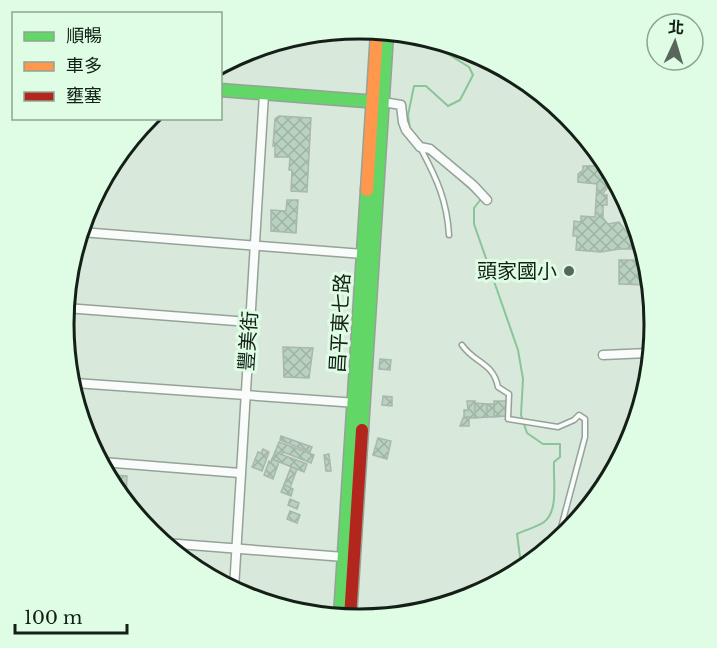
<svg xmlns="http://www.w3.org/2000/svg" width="717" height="648" font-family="'Libre Baskerville','Noto Sans TC',serif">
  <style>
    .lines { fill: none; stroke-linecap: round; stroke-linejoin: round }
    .stream { stroke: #88c598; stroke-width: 2 }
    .building { fill: url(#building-cross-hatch); stroke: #a9b7ac; stroke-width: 1.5 }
    .lane-casing { stroke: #95a298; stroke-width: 7 }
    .street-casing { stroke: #95a298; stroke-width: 11 }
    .fast-casing { stroke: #95a298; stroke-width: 15 }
    .slow-casing { stroke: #95a298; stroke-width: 15 }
    .jam-casing { stroke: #95a298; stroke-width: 15 }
    .lane { stroke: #f9fcfa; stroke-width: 4 }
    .street { stroke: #f9fcfa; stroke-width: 8 }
    .fast { stroke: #63d668; stroke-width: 12 }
    .slow { stroke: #ff974d; stroke-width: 12 }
    .jam { stroke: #b3261e; stroke-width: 12 }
    .poi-dot { fill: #59665c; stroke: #defde4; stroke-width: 2 }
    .labels { text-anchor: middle; stroke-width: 6; stroke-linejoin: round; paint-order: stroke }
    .poi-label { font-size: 20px; fill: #142017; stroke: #defde4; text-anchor: end }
    .street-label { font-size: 20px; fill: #142017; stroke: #defde4 }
    .rim { fill: none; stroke: #142017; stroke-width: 3 }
  </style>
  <defs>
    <pattern id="building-cross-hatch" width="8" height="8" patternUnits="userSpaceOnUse" patternTransform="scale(1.5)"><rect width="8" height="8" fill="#b9d1bf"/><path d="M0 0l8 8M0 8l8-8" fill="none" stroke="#9eb3a3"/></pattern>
  </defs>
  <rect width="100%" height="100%" fill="#d8e9db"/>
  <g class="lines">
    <g class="stream">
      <polyline points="410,130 408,115 414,86 426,86 448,106 460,100 473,75 469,67 435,46 434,43"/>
      <polyline points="439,161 477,195"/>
      <path d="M481,199L474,208V224L518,350L523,379L521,415L527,433L543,444H560V457L554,462C553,480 559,511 544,522C537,527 525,530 517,534L521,564"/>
      <polyline points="393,613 395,608 418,604 432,605"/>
    </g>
  </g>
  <g class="building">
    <polygon points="279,116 311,118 307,192 291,191 292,170 289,170 290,157 275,157 275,146 273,146 275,119"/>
    <polygon points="583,166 602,166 616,187 608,187 604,192 603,195 607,195 607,205 603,205 603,218 608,224 619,222 628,234 636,234 639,249 619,249 601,252 576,250 577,236 573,236 574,221 581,222 581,216 595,217 597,184 578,182 578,174 583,170"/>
    <polygon points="287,200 298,200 296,233 271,231 271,210 286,211"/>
    <polygon points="619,260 641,260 646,285 619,284"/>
    <polygon points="283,347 313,348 309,378 284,377"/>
    <polygon points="380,359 391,360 390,370 379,369"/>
    <polygon points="383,396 392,397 392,406 382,405"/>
    <polygon points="467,401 475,401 475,418 464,418 464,410 468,410"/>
    <polygon points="494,401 506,401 506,416 494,417"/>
    <polygon points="475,403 487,404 487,417 475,418"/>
    <rect x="487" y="404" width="7" height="13"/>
    <polygon points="469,417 469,426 460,426 463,418"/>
    <polygon points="84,430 92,431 91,445 85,437"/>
    <polygon points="281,436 312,447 310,452 280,440"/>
    <polygon points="378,438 391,441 387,459 373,455"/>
    <polygon points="279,442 314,455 311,463 283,452 282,455 275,452"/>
    <polygon points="263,449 269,452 262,471 252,467 258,452 261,453"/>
    <polygon points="275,452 307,464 304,472 272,459"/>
    <polygon points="329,454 331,471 326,471 324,455"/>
    <polygon points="272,459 279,462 273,479 264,475 269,461 271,462"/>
    <polygon points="291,467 297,469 290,488 284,485"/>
    <polygon points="113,475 127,476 126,497 113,478"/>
    <polygon points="284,485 293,489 291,496 281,492"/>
    <polygon points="290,499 299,503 297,509 288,505"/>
    <polygon points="290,511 300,515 297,523 287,519"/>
  </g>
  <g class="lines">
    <defs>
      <g id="lane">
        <path d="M421,149C437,179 447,201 449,235"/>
        <path d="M462,345C474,363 493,362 498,387L509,394L508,419L558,427L574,420L579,415L585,419V437L558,539"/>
      </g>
      <g id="street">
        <polyline points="383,102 401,105 403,122 406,130 420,147 430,149 473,185 487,200"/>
        <polyline points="81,232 363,254"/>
        <polyline points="66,308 249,322"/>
        <polyline points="603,355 648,353"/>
        <polyline points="75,383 357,403"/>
        <polyline points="102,462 240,473"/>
        <polyline points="165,543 344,557"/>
        <polyline points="234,589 264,94"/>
      </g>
      <g id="fast">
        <polyline points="220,90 378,102"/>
        <polyline points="362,430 387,34"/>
        <polyline points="340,616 367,190"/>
      </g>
      <polyline id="slow" points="367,190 377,32"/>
      <polyline id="jam" points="350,618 362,430"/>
    </defs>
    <use href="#lane" class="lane-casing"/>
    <use href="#street" class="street-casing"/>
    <use href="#fast" class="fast-casing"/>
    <use href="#slow" class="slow-casing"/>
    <use href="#jam" class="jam-casing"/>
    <use href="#lane" class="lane"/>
    <use href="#street" class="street"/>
    <use href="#fast" class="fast"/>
    <use href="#slow" class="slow"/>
    <use href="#jam" class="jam"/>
  </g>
  <circle class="poi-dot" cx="569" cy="271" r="6"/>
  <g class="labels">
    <g class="poi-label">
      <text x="557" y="278">頭家國小</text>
    </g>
    <g class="street-label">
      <text transform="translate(340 323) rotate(-87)" y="7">昌平東七路</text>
      <text transform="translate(248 341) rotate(-86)" y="7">豐美街</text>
    </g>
  </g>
  <path d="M0 0H717V648H0ZM74 324a285 285 0 1 1 570 0a285 285 0 1 1-570 0Z" fill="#defde4" fill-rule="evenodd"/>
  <path class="rim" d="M74 324a285 285 0 1 1 570 0a285 285 0 1 1-570 0Z"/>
  <rect x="12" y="12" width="210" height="108" fill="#defde4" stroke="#8da592" stroke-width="1.5"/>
  <rect x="24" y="32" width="30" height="9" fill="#63d668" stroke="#8da592" stroke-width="1.5"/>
  <text x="66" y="42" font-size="18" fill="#142017">順暢</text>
  <rect x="24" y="62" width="30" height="9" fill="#ff974d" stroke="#8da592" stroke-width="1.5"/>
  <text x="66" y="72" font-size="18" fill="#142017">車多</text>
  <rect x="24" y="92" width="30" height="9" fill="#b3261e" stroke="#8da592" stroke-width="1.5"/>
  <text x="66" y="102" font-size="18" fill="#142017">壅塞</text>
  <g transform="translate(675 42) rotate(4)"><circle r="28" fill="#defde4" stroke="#8da592" stroke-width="1.5"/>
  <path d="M0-4.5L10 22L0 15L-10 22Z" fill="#59665c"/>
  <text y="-9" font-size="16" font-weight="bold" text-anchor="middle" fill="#142017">北</text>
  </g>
  <path d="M15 624v9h112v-9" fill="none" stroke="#142017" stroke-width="3"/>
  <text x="24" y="624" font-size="18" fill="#142017" stroke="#defde4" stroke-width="4.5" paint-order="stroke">100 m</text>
</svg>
